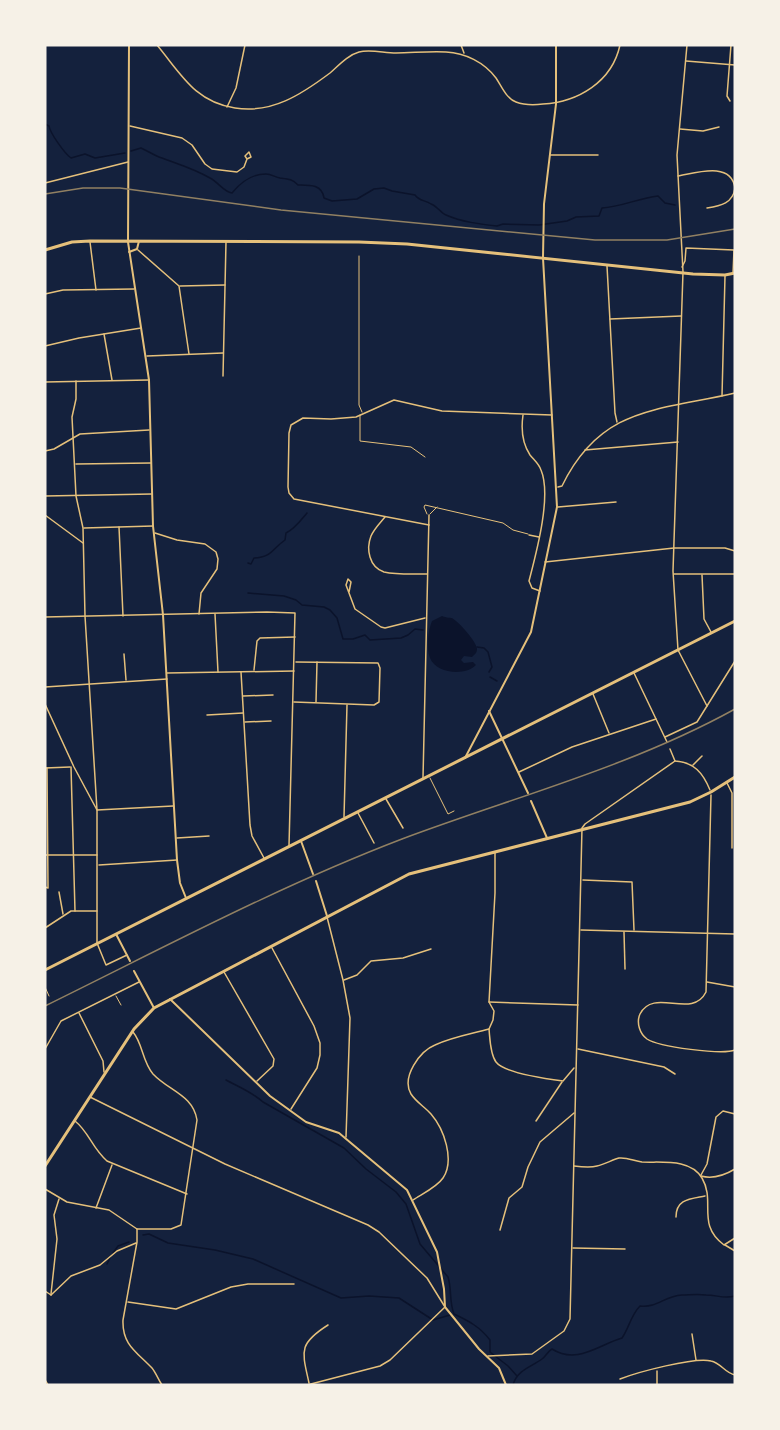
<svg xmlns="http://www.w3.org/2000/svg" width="780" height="1430" font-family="'Source Sans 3',sans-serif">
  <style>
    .water { fill: #0b132b }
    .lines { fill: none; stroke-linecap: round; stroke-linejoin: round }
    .stream { stroke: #0b132b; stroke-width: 1.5 }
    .service { stroke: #e5c07b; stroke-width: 1 }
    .minor { stroke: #e5c07b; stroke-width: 1.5 }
    .tertiary { stroke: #e5c07b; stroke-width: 2 }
    .secondary { stroke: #e5c07b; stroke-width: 2 }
    .primary { stroke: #e5c07b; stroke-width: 3 }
    .trunk { stroke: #e5c07b; stroke-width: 3 }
    .tram { stroke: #918062; stroke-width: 1.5 }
    .rail { stroke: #918062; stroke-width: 1.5 }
  </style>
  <rect width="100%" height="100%" fill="#14213d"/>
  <path class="water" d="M442,616C443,617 451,618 452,618C459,622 477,642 477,649C477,653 475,654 472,657L464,656L461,660L464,663L473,662L476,665C466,676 436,674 430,658C426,648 428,631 432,621Z"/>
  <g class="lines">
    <g class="stream">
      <path d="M45,124L49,126C50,133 65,154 71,158L85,154L95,158L125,153"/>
      <path d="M131,151L141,148C148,151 155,156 162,158C178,164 195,169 210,178C218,182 224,192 232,193C241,182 251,174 266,174C271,174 275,177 280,178C289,179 292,179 298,185C309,185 322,184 324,198L332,201L357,199L374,189L384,188L392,191L415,195C419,201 425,200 431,204C437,206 441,213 446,215C462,222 479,224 497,226L503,224L539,225L567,221L576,217L599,216L602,208C621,207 639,198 658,196L665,203L675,205"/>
      <path d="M248,563L251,564L254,558C272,557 272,549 285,540L286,533C295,529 301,520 307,513"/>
      <polyline points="248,593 284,596 296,600 302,605 324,607 330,610 337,618 343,639 353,639 365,635 370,640 401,638 408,635 415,629 423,630"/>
      <polyline points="477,647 484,648 488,652 492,667 489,672"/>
      <polyline points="490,677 497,681"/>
      <path d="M226,1080C239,1087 252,1092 263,1102L344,1148L366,1169L396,1192L406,1204L420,1244L448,1277C452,1289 449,1302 454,1314C469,1321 480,1327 490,1340V1352L508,1366L517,1376"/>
      <polyline points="143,1235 149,1234 168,1243 215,1250 253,1259 341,1298 369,1296 399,1298 433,1320 450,1315"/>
      <polyline points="113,1253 118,1246 129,1242"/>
      <polyline points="107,1264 110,1258"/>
      <path d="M513,1385C517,1370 531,1367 542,1359C546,1356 548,1351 552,1349C577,1365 598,1345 622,1338C629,1328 631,1315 640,1306C658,1308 664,1296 682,1295C689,1295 698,1294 706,1295C717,1295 724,1299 735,1296"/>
    </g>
    <g class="service">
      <polyline points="359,256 359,405 362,412"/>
      <polyline points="360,415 360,441 411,447 425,457"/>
      <polyline points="427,514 424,507 425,505 503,523 513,530 528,534"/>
      <polyline points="430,514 437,507"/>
      <polyline points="430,778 448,814 454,811"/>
      <polyline points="45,987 49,996"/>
      <polyline points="116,996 121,1005"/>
    </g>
    <g class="minor">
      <path d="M157,45C181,74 195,102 235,108C272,114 302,94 330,73C339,65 348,55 359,52C370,49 384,53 396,53C412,53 429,51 446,52C465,53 484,62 496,78C502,87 506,98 516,102C524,105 535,105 543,104C578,102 612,82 620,45"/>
      <polyline points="461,45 464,53"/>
      <polyline points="687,45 677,155 683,272 673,571 678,650 707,706"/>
      <polyline points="686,61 735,65"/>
      <polyline points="730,101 727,96 731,45"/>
      <polyline points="227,107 236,88 245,45"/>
      <polyline points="130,126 182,138 192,145 205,164 212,169 237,172 244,167 247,159 251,157 249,152 245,156 247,159"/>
      <polyline points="680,129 703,131 719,127"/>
      <polyline points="550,155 598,155"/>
      <path d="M678,176C696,173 731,161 735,188C733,203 721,206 707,208"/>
      <polyline points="45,183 128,162"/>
      <polyline points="90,242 96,290"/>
      <polyline points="138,250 179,286 189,354"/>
      <polyline points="607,266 615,413 617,422"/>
      <polyline points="682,267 685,261 686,248 734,250 733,273"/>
      <polyline points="180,286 225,285"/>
      <polyline points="45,294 63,290 134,289"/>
      <polyline points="610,319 681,316"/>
      <polyline points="104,334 112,380"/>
      <polyline points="45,346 79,338 141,328"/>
      <polyline points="147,356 223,353"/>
      <polyline points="223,376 226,242"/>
      <polyline points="76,381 76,399 72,417 76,496 83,528 85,616 97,810 97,943 106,965 127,955"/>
      <polyline points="45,382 149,380"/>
      <polyline points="722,396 725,276"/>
      <path d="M523,415C521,429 522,443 530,455C534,460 539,464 541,470C552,496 536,554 529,581L532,588L540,591"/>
      <polyline points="585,450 678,442"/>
      <polyline points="45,451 54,449 80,434 149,430"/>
      <polyline points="76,464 151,463"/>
      <path d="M558,487L562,486C601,406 658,411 735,393"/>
      <polyline points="45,496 152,494"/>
      <polyline points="558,507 616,502"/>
      <polyline points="45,515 83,543"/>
      <path d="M385,517C380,523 374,529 371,536C366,549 369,567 384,572C397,575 413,574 427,574"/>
      <polyline points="429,525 294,499 289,493 288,487 289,433 291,425 303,418 331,419 356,417 394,400 442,411 552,415"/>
      <polyline points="119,527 123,616"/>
      <polyline points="84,528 153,526"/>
      <polyline points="155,533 177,540 205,544 216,552 218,559 217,569 201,593 199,614"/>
      <polyline points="529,535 539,537"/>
      <polyline points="545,562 674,548 725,548 735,551"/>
      <polyline points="674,574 735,574"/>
      <polyline points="702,575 704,619 711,632"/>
      <polyline points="349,592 351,582 348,579 346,585 355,609 381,627 385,628 425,618"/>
      <polyline points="215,614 218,672"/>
      <polyline points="45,617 267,612 295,613 289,846"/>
      <polyline points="124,654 126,680"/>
      <polyline points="254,670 257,641 260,638 295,637"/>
      <polyline points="241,672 250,825 252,836 264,858"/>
      <polyline points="167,673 294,671"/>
      <polyline points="634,673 667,742"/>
      <polyline points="45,687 167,679"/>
      <polyline points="593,694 609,733"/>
      <polyline points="243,696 273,695"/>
      <polyline points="294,702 374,705 379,702 380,668 378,663 296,662"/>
      <polyline points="316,702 317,662"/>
      <polyline points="45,704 74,767 97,810 173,806"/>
      <polyline points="207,715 243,713"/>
      <polyline points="245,722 271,721"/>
      <polyline points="665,737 697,722 735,661"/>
      <path d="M670,749L675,761C694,762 703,773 710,790"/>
      <polyline points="693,765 702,756"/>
      <polyline points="71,767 75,911"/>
      <polyline points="45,768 70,767"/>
      <polyline points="519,772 572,747 656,719"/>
      <polyline points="423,778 429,515"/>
      <polyline points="727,783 732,793 732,848"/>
      <path d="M711,795L706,992C692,1020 654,987 640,1014C636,1023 640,1034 647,1039C659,1047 722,1055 735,1050"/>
      <polyline points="386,799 403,828"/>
      <polyline points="358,813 374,843"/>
      <polyline points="344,817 347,705"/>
      <polyline points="177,838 209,836"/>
      <polyline points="45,855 97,855"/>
      <polyline points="99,865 177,860"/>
      <polyline points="583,880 632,882 634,930"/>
      <polyline points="45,887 48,888 47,768"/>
      <polyline points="59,892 63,914"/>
      <polyline points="327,917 343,980 350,1018 346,1137"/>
      <polyline points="45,928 71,911 97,911"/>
      <polyline points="581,930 735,934"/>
      <polyline points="624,932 625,969"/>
      <polyline points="272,948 314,1026 320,1043 320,1055 317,1068 291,1109"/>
      <polyline points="224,972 274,1059 273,1066 257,1081"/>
      <polyline points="344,980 357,975 371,961 403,958 431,949"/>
      <polyline points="707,982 735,987"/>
      <polyline points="489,1002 578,1005"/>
      <polyline points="79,1013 103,1061 104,1072"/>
      <path d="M489,1029C490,1039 490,1054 496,1062C504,1073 548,1079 563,1081L574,1068"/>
      <path d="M133,1032C143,1044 142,1061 153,1074C169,1091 193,1095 197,1120L181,1225L171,1229H137"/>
      <polyline points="45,1049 61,1021 139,982"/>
      <polyline points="578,1049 664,1067 675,1074"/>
      <polyline points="90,1097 225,1164 368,1225 379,1232 427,1278 445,1307 390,1360 380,1366 307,1385"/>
      <path d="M75,1121C89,1132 92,1148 107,1161L187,1194"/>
      <polyline points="536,1121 562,1082"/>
      <path d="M574,1166C582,1167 590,1168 597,1166C605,1164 612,1160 619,1158C627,1157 634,1161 642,1162C661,1163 690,1158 702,1178C716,1202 696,1224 724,1245L735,1238"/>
      <polyline points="701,1175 707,1164 716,1117 723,1111 735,1114"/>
      <path d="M701,1176C712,1179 725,1175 735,1169"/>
      <path d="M45,1189L67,1202L109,1210L137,1229V1242L123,1320C122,1345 137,1352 152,1368C156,1373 158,1379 162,1385"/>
      <path d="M413,1200C422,1194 437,1187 443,1178C455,1160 444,1129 431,1114C425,1107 416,1102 411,1094C401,1077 420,1051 435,1045C452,1037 471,1034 489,1029L493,1020L494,1011L489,1002L495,893V853"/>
      <polyline points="96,1208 112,1165"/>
      <path d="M676,1217C676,1199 690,1199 705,1196"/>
      <polyline points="500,1230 509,1198 522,1187 528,1167 540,1142 574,1113"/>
      <polyline points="725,1245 735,1251"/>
      <polyline points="573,1248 625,1249"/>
      <polyline points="45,1291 51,1295"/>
      <polyline points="51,1294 57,1239 54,1215 59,1199"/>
      <polyline points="51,1295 71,1276 100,1265 117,1251 136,1243"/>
      <polyline points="128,1302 176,1309 231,1287 248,1284 294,1284"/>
      <polyline points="692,1334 696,1360"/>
      <polyline points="488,1356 532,1354 564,1331 570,1319 582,828 585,824 675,761"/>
      <polyline points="657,1371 657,1385"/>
      <path d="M620,1379C638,1372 694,1357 711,1361C721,1363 725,1373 735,1375"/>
      <polyline points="45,1380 48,1385"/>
      <path d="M309,1383C302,1351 298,1344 328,1325"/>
    </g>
    <g class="tertiary">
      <polyline points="129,45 128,242 149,380 153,526 163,615 177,860 180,883 186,898"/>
      <polyline points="129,252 137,249 139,241"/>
      <polyline points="489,711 528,793"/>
      <polyline points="465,758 531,632 557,507 543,258"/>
      <polyline points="531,801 547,838"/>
      <polyline points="301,841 313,874"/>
      <polyline points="316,881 327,916"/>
      <polyline points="116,934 130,961"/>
      <polyline points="134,971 154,1008"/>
      <polyline points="170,999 270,1096 306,1122 339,1133 407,1190 437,1252 444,1289 445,1307 479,1349 499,1368 506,1385"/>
    </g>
    <polyline class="secondary" points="543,257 544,204 556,104 556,45"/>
    <g class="primary">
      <polyline points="45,250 72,242 90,241 359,242 407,244 693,274 725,275 735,273"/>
      <polyline points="45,1166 134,1029 154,1008 409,874 690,802 711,792 735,777"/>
    </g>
    <polyline class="trunk" points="45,970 735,621"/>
    <polyline class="tram" points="45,194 83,188 120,188 281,210 595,240 667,240 735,229"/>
    <path class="rail" d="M45,1006C163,948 279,886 402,839C514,797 630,767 735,709"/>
  </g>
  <rect width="780" height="1430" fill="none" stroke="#f6f1e7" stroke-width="93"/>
</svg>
